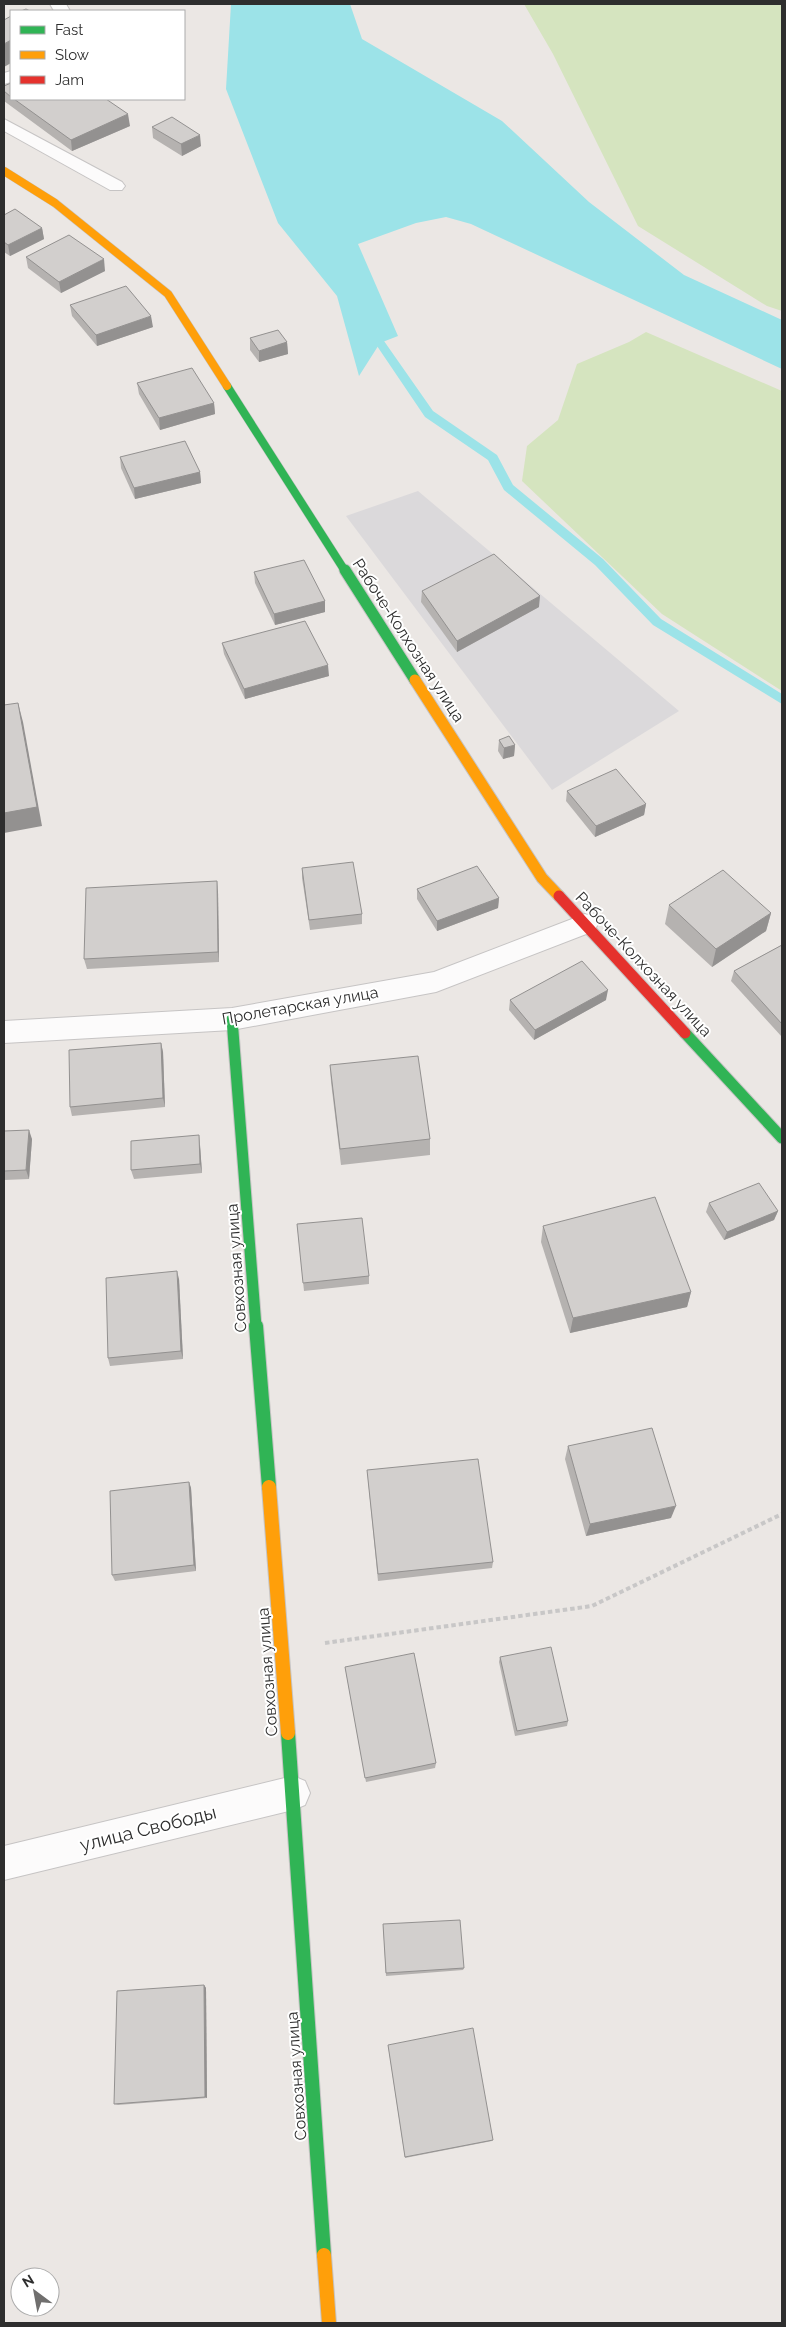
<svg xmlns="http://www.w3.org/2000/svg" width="786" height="2327" font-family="Raleway,sans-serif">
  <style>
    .industrial { fill: #dbd9db }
    .green { fill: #d5e4bf }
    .water { fill: #9ce3e8 }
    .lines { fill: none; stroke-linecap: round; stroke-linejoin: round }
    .stream { fill: #9ce3e8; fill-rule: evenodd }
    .lane-casing { stroke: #c6c4c4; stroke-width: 2 }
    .street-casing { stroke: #c6c4c4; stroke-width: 2 }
    .fast-far2-casing { stroke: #c6c4c4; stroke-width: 9 }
    .fast-far1-casing { stroke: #c6c4c4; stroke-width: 13 }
    .fast-casing { stroke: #c6c4c4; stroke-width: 16 }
    .slow-far2-casing { stroke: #c6c4c4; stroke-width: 9 }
    .slow-far1-casing { stroke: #c6c4c4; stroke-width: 13 }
    .slow-casing { stroke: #c6c4c4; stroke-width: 16 }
    .jam-casing { stroke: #c6c4c4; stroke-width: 13 }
    .path { stroke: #c8c7c7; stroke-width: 4; stroke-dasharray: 4.5 3; stroke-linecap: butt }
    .lane { fill: #fcfbfb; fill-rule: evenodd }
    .street { fill: #fcfbfb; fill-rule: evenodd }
    .fast-far2 { stroke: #30b455; stroke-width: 8 }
    .fast-far1 { stroke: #30b455; stroke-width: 11 }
    .fast { stroke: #30b455; stroke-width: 14 }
    .slow-far2 { stroke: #ff9f0a; stroke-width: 8 }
    .slow-far1 { stroke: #ff9f0a; stroke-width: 11 }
    .slow { stroke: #ff9f0a; stroke-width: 14 }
    .jam { stroke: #e5322d; stroke-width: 11 }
    .wall { fill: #b5b2b0 }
    .shaded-wall { fill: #939190 }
    .building { fill: #d2cfcd; stroke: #939190 }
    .labels { text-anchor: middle; stroke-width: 4; stroke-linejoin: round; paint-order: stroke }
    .street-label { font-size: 16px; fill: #2e2e2e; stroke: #fff }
    .near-street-label { font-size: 19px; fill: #2e2e2e; stroke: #fff }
  </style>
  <rect width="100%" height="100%" fill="#ebe7e4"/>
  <polygon class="industrial" points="418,491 679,711 552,790 346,516"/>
  <g class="green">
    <polygon points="524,4 782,4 782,311 767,306 638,226 553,54"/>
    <polygon points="646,332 782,391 782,691 662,614 522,481 527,446 558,420 577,364 629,342"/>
  </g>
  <polygon class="water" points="231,4 350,4 362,39 502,121 589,202 684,275 782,320 782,369 471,224 446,217 416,223 358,244 398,336 380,343 359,376 337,296 278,223 226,89"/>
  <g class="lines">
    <polygon class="stream" points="380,340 384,341 433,411 497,455 513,485 603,559 661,619 782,694 782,704 653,625 595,565 504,490 488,460 425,417 375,343"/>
    <defs>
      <g id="lane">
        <polygon points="50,4 66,4 70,11 54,11"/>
        <polygon points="11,71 11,82 4,84 4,73"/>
        <polygon points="4,119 122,182 125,186 122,190 110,190 4,131"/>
      </g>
      <g id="street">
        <polygon points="585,914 594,917 598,924 594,931 436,992 232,1030 4,1043 4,1021 232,1008 434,972"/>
        <polygon points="293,1776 305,1781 310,1793 305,1805 293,1810 4,1880 4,1846"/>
      </g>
      <polyline id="fast-far2" points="227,386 345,571"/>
      <g id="fast-far1">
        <polyline points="345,570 415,680"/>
        <polyline points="232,1019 256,1327"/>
        <polyline points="685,1033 782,1138"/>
      </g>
      <g id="fast">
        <polyline points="256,1326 269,1487"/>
        <polyline points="288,1733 324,2255"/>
      </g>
      <polyline id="slow-far2" points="4,171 55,203 168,294 227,386"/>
      <polyline id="slow-far1" points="415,680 542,878 559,896"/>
      <g id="slow">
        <polyline points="269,1487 288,1733"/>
        <polyline points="324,2255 329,2323"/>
      </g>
      <polyline id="jam" points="559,896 685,1033"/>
    </defs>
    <use href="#lane" class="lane-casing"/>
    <use href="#street" class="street-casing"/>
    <use href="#fast-far2" class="fast-far2-casing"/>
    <use href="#fast-far1" class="fast-far1-casing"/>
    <use href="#fast" class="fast-casing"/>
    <use href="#slow-far2" class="slow-far2-casing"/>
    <use href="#slow-far1" class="slow-far1-casing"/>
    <use href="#slow" class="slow-casing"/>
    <use href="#jam" class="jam-casing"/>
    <polyline class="path" points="325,1643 592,1606 782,1514"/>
    <use href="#lane" class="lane"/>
    <use href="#street" class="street"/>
    <use href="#fast-far2" class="fast-far2"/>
    <use href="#fast-far1" class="fast-far1"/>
    <use href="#fast" class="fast"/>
    <use href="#slow-far2" class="slow-far2"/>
    <use href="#slow-far1" class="slow-far1"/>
    <use href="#slow" class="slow"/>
    <use href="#jam" class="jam"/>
  </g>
  <g class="wall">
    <polygon points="11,83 11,99 106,99 130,126 72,151 4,101 4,86"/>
    <polygon points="152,127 201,146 182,156 153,138"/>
    <polygon points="4,215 42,228 44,239 10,256 4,252"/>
    <polygon points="26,257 105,271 61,293 28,268"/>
    <polygon points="70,305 153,327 97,346 72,316"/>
    <polygon points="250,338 287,342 288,354 259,362 250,350"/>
    <polygon points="137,383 214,403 215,414 160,430 139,394"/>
    <polygon points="120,457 200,472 201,483 135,499 121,468"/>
    <polygon points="254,572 325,601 325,612 275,625 255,583"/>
    <polygon points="422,591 539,607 457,652 421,602"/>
    <polygon points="222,643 329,676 245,699 224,654"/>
    <polygon points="499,740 515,745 514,756 503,759 498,751"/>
    <polygon points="567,791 646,804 644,815 595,837 566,801"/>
    <polygon points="302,868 362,914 362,924 310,930 302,878"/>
    <polygon points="417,889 499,898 498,908 437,931 417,899"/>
    <polygon points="218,891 219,962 87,969 84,959"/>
    <polygon points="669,905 771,913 766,931 712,967 665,924"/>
    <polygon points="782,945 782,1037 731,981 734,971"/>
    <polygon points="510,1000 606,1000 534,1040 509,1010"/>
    <polygon points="161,1043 163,1052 165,1107 72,1116 70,1107"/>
    <polygon points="330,1065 430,1139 430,1155 341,1165 331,1082"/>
    <polygon points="4,1131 32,1139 29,1179 4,1180"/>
    <polygon points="200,1145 202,1173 134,1179 131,1170"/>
    <polygon points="709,1203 778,1211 774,1220 724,1240 706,1212"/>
    <polygon points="297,1224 369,1276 369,1284 304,1291"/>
    <polygon points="543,1226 691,1292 687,1307 570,1333 541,1242"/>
    <polygon points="179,1279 183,1359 110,1366 108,1358"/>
    <polygon points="568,1446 671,1518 586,1536 565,1459"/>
    <polygon points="367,1470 493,1562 492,1568 378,1581"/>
    <polygon points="189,1482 191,1488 196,1571 115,1581 112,1575"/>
    <polygon points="500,1657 568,1721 567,1726 515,1736 499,1662"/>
    <polygon points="345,1667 436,1763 435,1768 366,1782"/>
    <polygon points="383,1924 464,1968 463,1970 386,1976"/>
    <polygon points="204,1985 206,1988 207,2098 118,2105 114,2104"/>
    <polygon points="388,2045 493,2140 492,2141 405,2158"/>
  </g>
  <g class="shaded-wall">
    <polygon points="11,40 11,63 4,67 4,44"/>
    <polygon points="128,114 130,126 72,151 71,140"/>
    <polygon points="200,135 201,146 182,156 181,144"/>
    <polygon points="42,228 44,239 10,256 8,245"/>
    <polygon points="104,259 105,271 61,293 59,282"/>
    <polygon points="151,316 153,327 97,346 96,335"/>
    <polygon points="287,342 288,354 259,362 259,351"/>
    <polygon points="214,403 215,414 160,430 159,418"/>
    <polygon points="200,472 201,483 135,499 134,488"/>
    <polygon points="540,596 539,607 457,652 457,641"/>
    <polygon points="325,601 325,612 275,625 274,614"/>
    <polygon points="328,665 329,676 245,699 244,689"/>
    <polygon points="18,703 23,722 42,826 4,833 4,813"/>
    <polygon points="515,745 514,756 503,759 504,748"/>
    <polygon points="646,804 644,815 595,837 596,826"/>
    <polygon points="217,881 218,891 219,962 218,952"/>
    <polygon points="499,898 498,908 437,931 437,921"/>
    <polygon points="771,913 766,931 712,967 716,949"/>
    <polygon points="608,990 606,1000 534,1040 535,1030"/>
    <polygon points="161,1043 163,1052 165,1107 163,1098"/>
    <polygon points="29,1130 32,1139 29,1179 26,1170"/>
    <polygon points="199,1135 200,1145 202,1173 200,1164"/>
    <polygon points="778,1211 774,1220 724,1240 727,1232"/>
    <polygon points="177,1271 179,1279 183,1359 181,1351"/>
    <polygon points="691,1292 687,1307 570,1333 573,1318"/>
    <polygon points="189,1482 191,1488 196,1571 194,1565"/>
    <polygon points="676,1506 671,1518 586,1536 590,1524"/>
    <polygon points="204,1985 206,1988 207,2098 205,2097"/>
  </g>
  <g class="building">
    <polygon points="26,9 30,11 21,11"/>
    <polygon points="11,16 11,40 4,44 4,20"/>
    <polygon points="11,83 11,97 4,91 4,86"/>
    <polygon points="14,99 106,99 128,114 71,140"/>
    <polygon points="172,117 200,135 181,144 152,127"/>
    <polygon points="15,209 42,228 8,245 4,242 4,215"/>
    <polygon points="69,235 104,259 59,282 26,257"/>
    <polygon points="126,286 151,316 96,335 70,305"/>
    <polygon points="278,330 287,342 259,351 250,338"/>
    <polygon points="192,368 214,403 159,418 137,383"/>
    <polygon points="185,441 200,472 134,488 120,457"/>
    <polygon points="494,554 540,596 457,641 422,591"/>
    <polygon points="304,560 325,601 274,614 254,572"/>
    <polygon points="305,621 328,665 244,689 222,643"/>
    <polygon points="18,703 37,807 4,813 4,705"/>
    <polygon points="509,736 515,745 504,748 499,740"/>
    <polygon points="616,769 646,804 596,826 567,791"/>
    <polygon points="353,862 362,914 309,920 302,868"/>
    <polygon points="477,866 499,898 437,921 417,889"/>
    <polygon points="723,870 771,913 716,949 669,905"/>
    <polygon points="217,881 218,952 84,959 86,888"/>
    <polygon points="782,945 782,1024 734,971"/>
    <polygon points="582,961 608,990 535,1030 510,1000"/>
    <polygon points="161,1043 163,1098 70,1107 69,1050"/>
    <polygon points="418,1056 430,1139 340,1149 330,1065"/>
    <polygon points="29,1130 26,1170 4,1171 4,1131"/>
    <polygon points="199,1135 200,1164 131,1170 131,1141"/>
    <polygon points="759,1183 778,1211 727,1232 709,1203"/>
    <polygon points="655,1197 691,1292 573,1318 543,1226"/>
    <polygon points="362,1218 369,1276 303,1283 297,1224"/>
    <polygon points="177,1271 181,1351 108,1358 106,1278"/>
    <polygon points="652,1428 676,1506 590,1524 568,1446"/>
    <polygon points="478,1459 493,1562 378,1574 367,1470"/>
    <polygon points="189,1482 194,1565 112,1575 110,1491"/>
    <polygon points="551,1647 568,1721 517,1731 500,1657"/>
    <polygon points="414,1653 436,1763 365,1778 345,1667"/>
    <polygon points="460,1920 464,1968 386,1973 383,1924"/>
    <polygon points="204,1985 205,2097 114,2104 117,1991"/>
    <polygon points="473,2028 493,2140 405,2157 388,2045"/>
  </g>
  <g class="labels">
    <g class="street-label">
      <text transform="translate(409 640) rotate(57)" y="6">Рабоче-Колхозная улица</text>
      <text transform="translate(644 964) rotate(47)" y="6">Рабоче-Колхозная улица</text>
      <text transform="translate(300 1005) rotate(-10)" y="6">Пролетарская улица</text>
      <text transform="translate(236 1268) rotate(-94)" y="6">Совхозная улица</text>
      <text transform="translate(267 1672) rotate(-94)" y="6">Совхозная улица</text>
      <text transform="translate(296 2076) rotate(-94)" y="6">Совхозная улица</text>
    </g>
    <g class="near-street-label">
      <text transform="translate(148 1828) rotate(-14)" y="7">улица Свободы</text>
    </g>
  </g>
  <rect width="786" height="2327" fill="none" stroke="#2e2e2e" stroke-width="10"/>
  <rect x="10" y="10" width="175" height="90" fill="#ffffff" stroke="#ababab"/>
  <rect x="20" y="26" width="25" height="8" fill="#30b455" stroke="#ababab"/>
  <text x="55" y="35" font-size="15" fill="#2e2e2e">Fast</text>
  <rect x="20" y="51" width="25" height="8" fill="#ff9f0a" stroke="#ababab"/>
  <text x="55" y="60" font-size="15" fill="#2e2e2e">Slow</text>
  <rect x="20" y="76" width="25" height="8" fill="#e5322d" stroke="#ababab"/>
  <text x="55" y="85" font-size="15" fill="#2e2e2e">Jam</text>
  <g transform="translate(35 2292) rotate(328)"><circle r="24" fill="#ffffff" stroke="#ababab"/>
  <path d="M0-4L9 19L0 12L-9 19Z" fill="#706f6e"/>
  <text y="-8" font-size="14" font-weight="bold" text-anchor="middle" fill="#2e2e2e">N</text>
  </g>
</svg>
